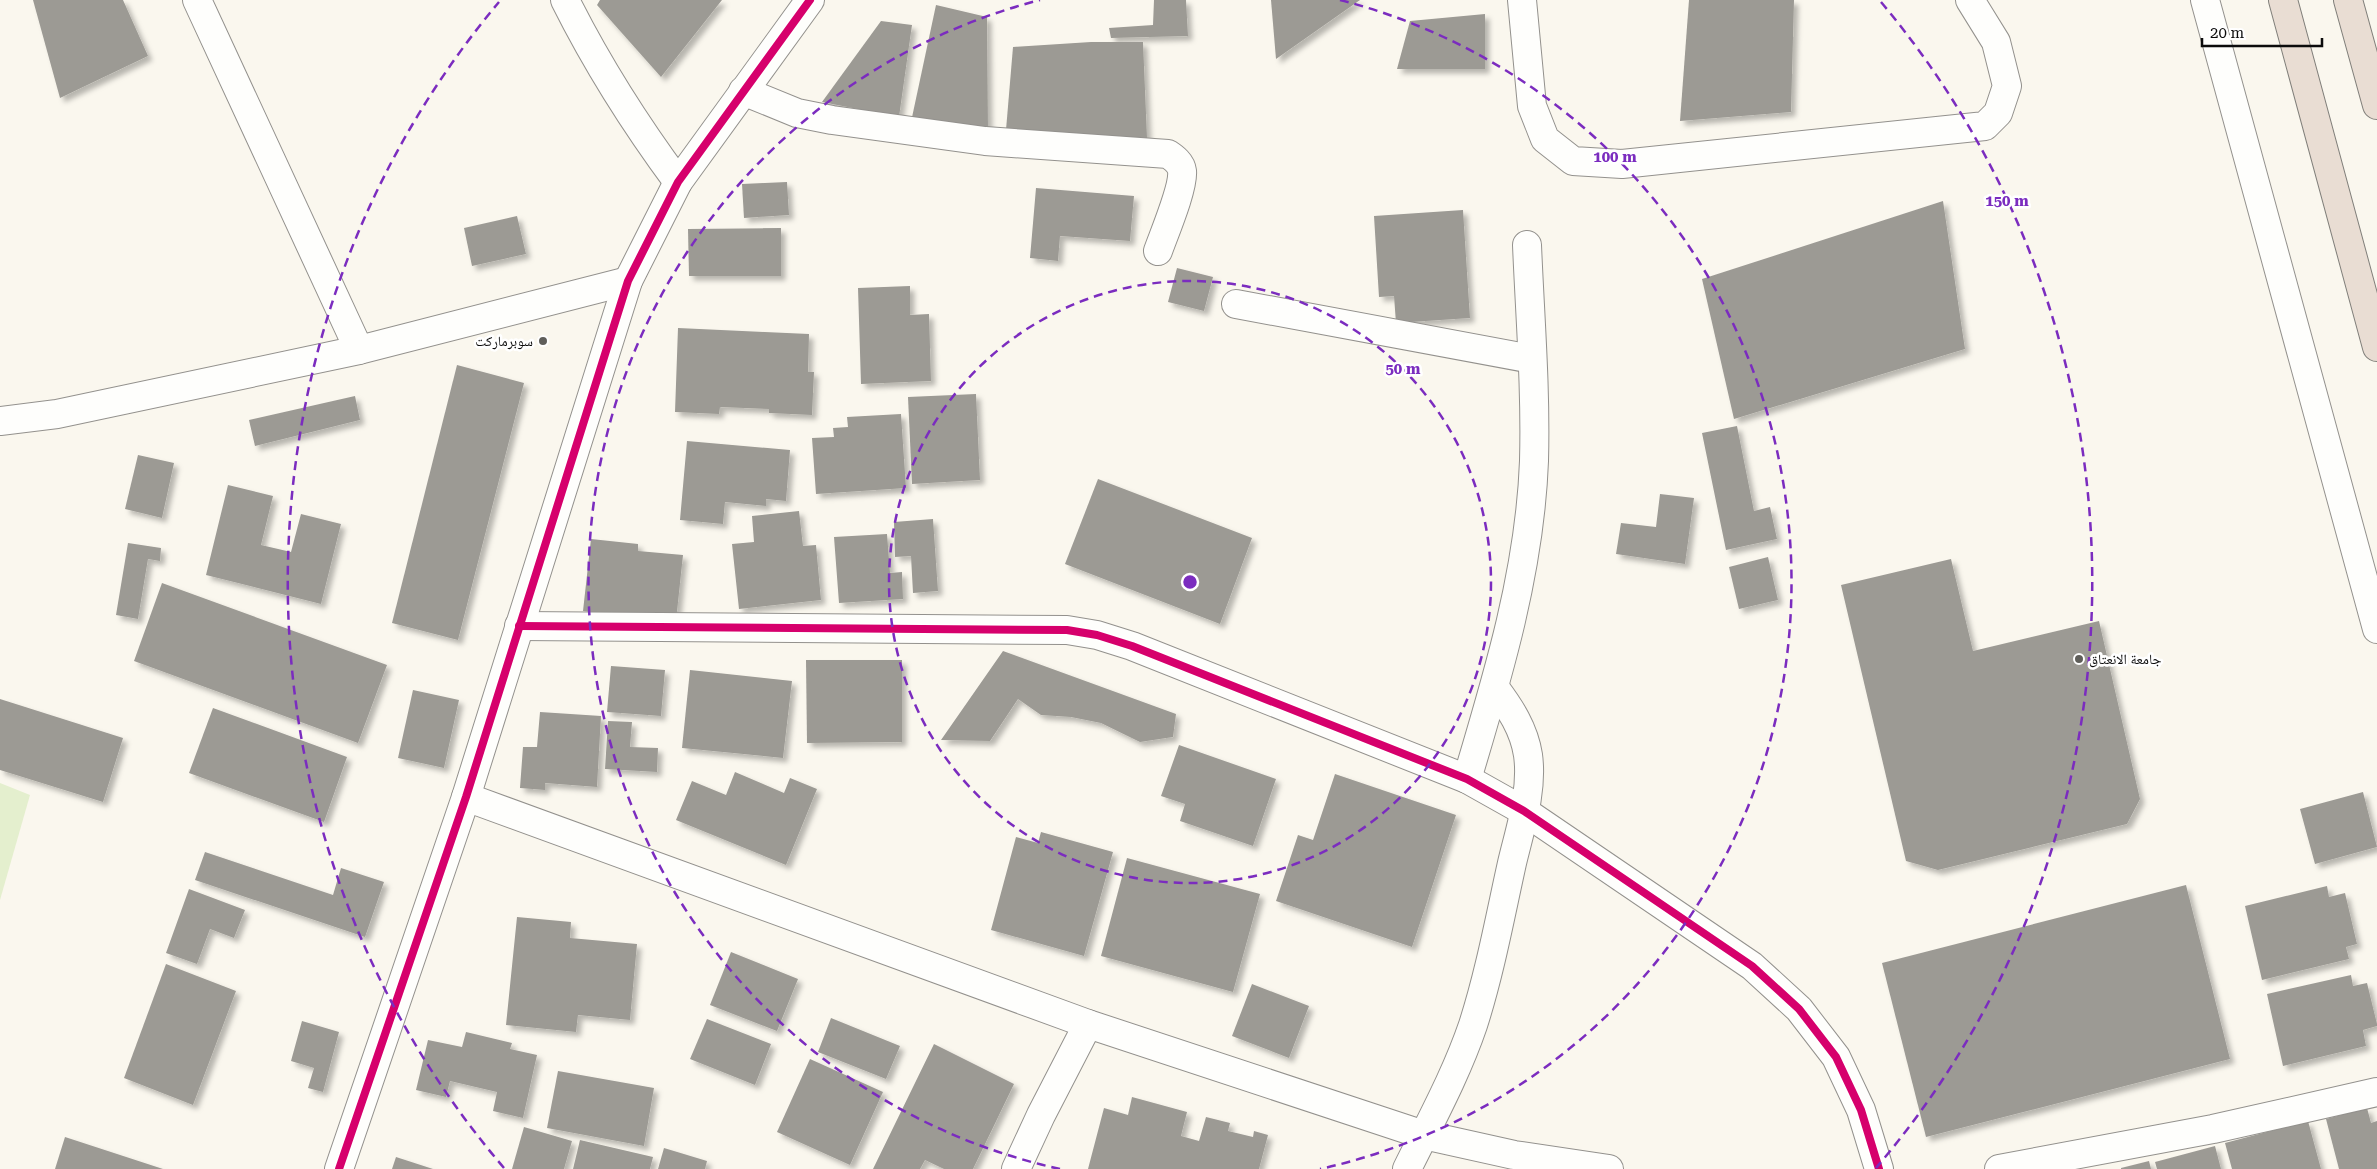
<svg xmlns="http://www.w3.org/2000/svg" width="2377" height="1169" font-family="'Roboto Serif','Noto Naskh Arabic',serif">
  <style>
    .green { fill: #e4efce }
    .building { fill: #9c9a94; filter: url(#shadow) }
    .lines { fill: none; stroke-linecap: round; stroke-linejoin: round }
    .minor-casing { stroke: #93918d; stroke-width: 30 }
    .highway-casing { stroke: #807f7a; stroke-width: 30 }
    .minor { stroke: #fefefc; stroke-width: 28 }
    .highway { stroke: #e9ddd3; stroke-width: 28 }
    .cycleway-casing { stroke: #fff; stroke-width: 11 }
    .cycleway { stroke: #d6006c; stroke-width: 8 }
    .ring { fill: none; stroke: #7b2cbf; stroke-width: 2.5; stroke-dasharray: 9 6 }
    .poi-dot { fill: #5f5e5a; stroke: #fff; stroke-width: 2 }
    .labels { text-anchor: middle; stroke-width: 5; stroke-linejoin: round; paint-order: stroke }
    .poi-label { font-size: 14px; fill: #0b0b0b; stroke: #fff; text-anchor: end }
    .centre { fill: #7b2cbf; stroke: #fff; stroke-width: 2.5 }
    .ring-label { font-size: 15px; text-anchor: middle; font-weight: bold; fill: #7b2cbf; stroke: #fff; stroke-width: 5; stroke-linejoin: round; paint-order: stroke }
  </style>
  <defs>
    <filter id="shadow"><feDropShadow dx="4.5" dy="4.5" stdDeviation="2.5" flood-color="#0004"/></filter>
  </defs>
  <rect width="100%" height="100%" fill="#faf7ee"/>
  <polygon class="green" points="0,783 30,795 0,900"/>
  <g class="building">
    <polygon points="33,0 123,0 148,56 60,98"/>
    <polygon points="600,0 722,0 661,77 597,5"/>
    <polygon points="1154,0 1186,0 1188,36 1111,38 1109,28 1153,25"/>
    <polygon points="1271,0 1360,0 1276,59"/>
    <polygon points="1689,0 1794,0 1791,112 1680,121"/>
    <polygon points="936,5 987,17 988,131 911,122"/>
    <polygon points="1485,14 1485,69 1397,69 1410,21"/>
    <polygon points="881,21 912,25 899,117 822,102"/>
    <polygon points="1091,42 1143,42 1147,138 1006,130 1013,47"/>
    <polygon points="787,182 789,215 744,218 742,184"/>
    <polygon points="1036,188 1134,196 1130,241 1060,236 1058,261 1030,258"/>
    <polygon points="1943,201 1965,349 1734,419 1702,279"/>
    <polygon points="1463,210 1470,318 1396,323 1394,296 1379,297 1374,216"/>
    <polygon points="517,216 526,254 472,266 464,228"/>
    <polygon points="781,228 781,276 689,276 688,229"/>
    <polygon points="1177,268 1213,277 1204,311 1168,302"/>
    <polygon points="910,286 910,315 929,314 931,381 861,384 858,288"/>
    <polygon points="678,328 809,334 808,372 814,372 812,415 769,413 769,409 720,407 719,414 675,412"/>
    <polygon points="457,365 524,383 458,640 392,623"/>
    <polygon points="976,394 980,480 912,484 908,397"/>
    <polygon points="355,396 360,420 255,446 249,420"/>
    <polygon points="901,414 906,488 816,494 812,438 834,437 833,428 848,427 847,417"/>
    <polygon points="1737,426 1754,511 1770,507 1777,539 1726,550 1702,433"/>
    <polygon points="687,441 790,450 786,501 766,499 766,506 725,502 723,524 680,520"/>
    <polygon points="138,455 174,463 162,518 125,509"/>
    <polygon points="1098,479 1252,538 1220,624 1065,564"/>
    <polygon points="228,485 273,496 261,545 291,552 301,514 341,524 321,604 206,575"/>
    <polygon points="1660,494 1694,498 1685,564 1616,554 1621,523 1656,527"/>
    <polygon points="799,511 803,546 816,545 821,600 739,609 732,544 754,542 752,516"/>
    <polygon points="933,519 938,591 913,593 911,556 895,557 894,522"/>
    <polygon points="887,534 890,573 902,572 903,599 839,603 834,537"/>
    <polygon points="591,539 638,544 638,551 683,555 676,621 583,611"/>
    <polygon points="128,543 161,548 160,561 148,559 138,619 116,615"/>
    <polygon points="1768,557 1778,600 1739,609 1729,567"/>
    <polygon points="1951,559 1973,651 2099,621 2140,799 2127,824 1938,870 1906,861 1841,585"/>
    <polygon points="162,583 387,665 358,743 134,661"/>
    <polygon points="1003,651 1176,714 1173,737 1140,742 1101,723 1071,717 1041,715 1018,699 990,741 941,740"/>
    <polygon points="806,660 902,660 902,742 807,743"/>
    <polygon points="611,666 665,670 661,716 607,712"/>
    <polygon points="690,670 792,681 783,758 682,748"/>
    <polygon points="413,690 459,700 444,768 398,758"/>
    <polygon points="0,699 123,738 103,802 0,770"/>
    <polygon points="213,708 347,757 324,822 189,773"/>
    <polygon points="540,712 601,716 597,787 545,783 545,790 520,788 523,747 537,747"/>
    <polygon points="608,721 632,722 630,747 658,748 657,772 605,769"/>
    <polygon points="1179,745 1276,779 1253,846 1180,821 1185,804 1161,796"/>
    <polygon points="735,772 784,793 790,778 817,789 786,865 676,820 692,781 726,795"/>
    <polygon points="1335,774 1456,815 1412,947 1276,901 1298,835 1313,840"/>
    <polygon points="2363,792 2377,847 2315,864 2300,809"/>
    <polygon points="1041,832 1113,852 1084,956 991,930 1016,837 1038,843"/>
    <polygon points="205,852 333,895 341,868 384,882 365,937 195,880"/>
    <polygon points="1127,858 1260,894 1233,992 1101,956"/>
    <polygon points="2186,885 2230,1059 1926,1137 1882,963"/>
    <polygon points="2327,886 2329,897 2345,893 2357,944 2346,947 2349,959 2262,980 2245,906"/>
    <polygon points="189,889 245,910 234,938 210,929 197,964 166,953"/>
    <polygon points="517,917 571,922 570,938 637,944 630,1020 578,1015 576,1032 506,1025"/>
    <polygon points="731,952 798,979 777,1031 710,1005"/>
    <polygon points="166,964 236,991 193,1105 124,1078"/>
    <polygon points="2351,975 2353,986 2367,983 2377,1024 2377,1026 2363,1030 2366,1046 2283,1066 2267,994"/>
    <polygon points="1252,984 1309,1006 1289,1058 1232,1036"/>
    <polygon points="831,1018 900,1046 886,1079 818,1052"/>
    <polygon points="707,1019 771,1044 755,1085 690,1059"/>
    <polygon points="302,1021 339,1032 323,1092 308,1088 314,1068 291,1061"/>
    <polygon points="466,1032 512,1043 510,1049 537,1055 523,1118 493,1111 497,1092 450,1081 446,1097 416,1090 428,1040 462,1047"/>
    <polygon points="934,1044 1014,1084 973,1169 944,1169 925,1160 920,1169 873,1169"/>
    <polygon points="810,1059 883,1092 850,1165 777,1132"/>
    <polygon points="558,1071 654,1088 644,1146 547,1128"/>
    <polygon points="1132,1097 1187,1112 1181,1136 1199,1141 1206,1117 1230,1123 1228,1131 1253,1137 1254,1131 1268,1135 1259,1169 1088,1169 1104,1108 1128,1115"/>
    <polygon points="2367,1108 2371,1123 2377,1121 2377,1169 2339,1169 2326,1119"/>
    <polygon points="2308,1121 2321,1169 2232,1169 2225,1143"/>
    <polygon points="524,1127 572,1141 564,1169 512,1169"/>
    <polygon points="65,1137 163,1169 55,1169"/>
    <polygon points="580,1140 653,1157 650,1169 573,1169"/>
    <polygon points="2215,1146 2221,1169 2157,1169 2155,1162"/>
    <polygon points="664,1148 707,1161 705,1169 658,1169"/>
    <polygon points="396,1157 433,1169 392,1169"/>
    <polygon points="2149,1161 2151,1169 2121,1169 2121,1168"/>
  </g>
  <g class="lines">
    <defs>
      <g id="minor">
        <polyline points="197,0 359,350"/>
        <path d="M565,0C597,64 635,124 678,182"/>
        <polyline points="1522,0 1532,106 1545,139 1573,161 1622,164 1985,126 1998,113 2007,86 1996,42 1970,0"/>
        <polyline points="2205,0 2377,629"/>
        <path d="M743,91L797,113L832,120L985,141L1168,154C1174,158 1181,163 1182,171C1184,187 1164,234 1158,251"/>
        <polyline points="1236,304 1532,359"/>
        <polyline points="0,421 57,414 359,350 628,281"/>
        <polyline points="519,626 1067,630 1097,635 1132,646 1467,779 1524,811 1752,966 1799,1009 1836,1057 1861,1110 1879,1169"/>
        <path d="M1467,779C1498,676 1530,570 1534,461C1536,389 1530,317 1527,245"/>
        <polyline points="466,797 1088,1024 1424,1135 1514,1155 1609,1169"/>
        <polyline points="339,1169 466,797 628,281 678,182 810,0"/>
        <polyline points="1016,1169 1041,1115 1088,1024"/>
        <path d="M1407,1169C1430,1122 1456,1075 1473,1025C1490,972 1500,917 1512,863C1520,829 1533,791 1528,755C1524,729 1510,708 1495,688"/>
        <polyline points="1999,1169 2213,1129 2377,1092"/>
      </g>
      <g id="highway">
        <polyline points="2283,0 2377,347"/>
        <polyline points="2348,0 2377,105"/>
      </g>
    </defs>
    <use href="#minor" class="minor-casing"/>
    <use href="#highway" class="highway-casing"/>
    <use href="#minor" class="minor"/>
    <use href="#highway" class="highway"/>
    <defs>
      <g id="cycleway">
        <polyline points="519,626 1067,630 1097,635 1132,646 1467,779 1524,811 1752,966 1799,1009 1836,1057 1861,1110 1879,1169"/>
        <polyline points="339,1169 466,797 628,281 678,182 810,0"/>
      </g>
    </defs>
    <use href="#cycleway" class="cycleway-casing"/>
    <use href="#cycleway" class="cycleway"/>
  </g>
  <g class="ring">
    <circle cx="1190" cy="582" r="301"/>
    <path d="M1060 1169A601 601 0 0 1 1040 0M1340 0A601 601 0 0 1 1320 1169"/>
    <path d="M504 1168A902 902 0 0 1 499 2M1881 2A902 902 0 0 1 1876 1168"/>
  </g>
  <g class="poi-dot">
    <circle cx="543" cy="341" r="5"/>
    <circle cx="2079" cy="659" r="5"/>
  </g>
  <g class="labels">
    <g class="poi-label">
      <text x="533" y="346">سوبرماركت</text>
      <text x="2089" y="664" text-anchor="start">جامعة الانعتاق</text>
    </g>
  </g>
  <circle cx="1190" cy="582" r="8" class="centre"/>
  <g class="ring-label">
    <text x="1615" y="162">100 m</text>
    <text x="2007" y="206">150 m</text>
    <text x="1403" y="374">50 m</text>
  </g>
  <path d="M2202 38v8h120v-8" fill="none" stroke="#0b0b0b" stroke-width="2.5"/>
  <text x="2210" y="38" font-size="15" fill="#0b0b0b" stroke="#ffffff" stroke-width="4" paint-order="stroke">20 m</text>
</svg>
